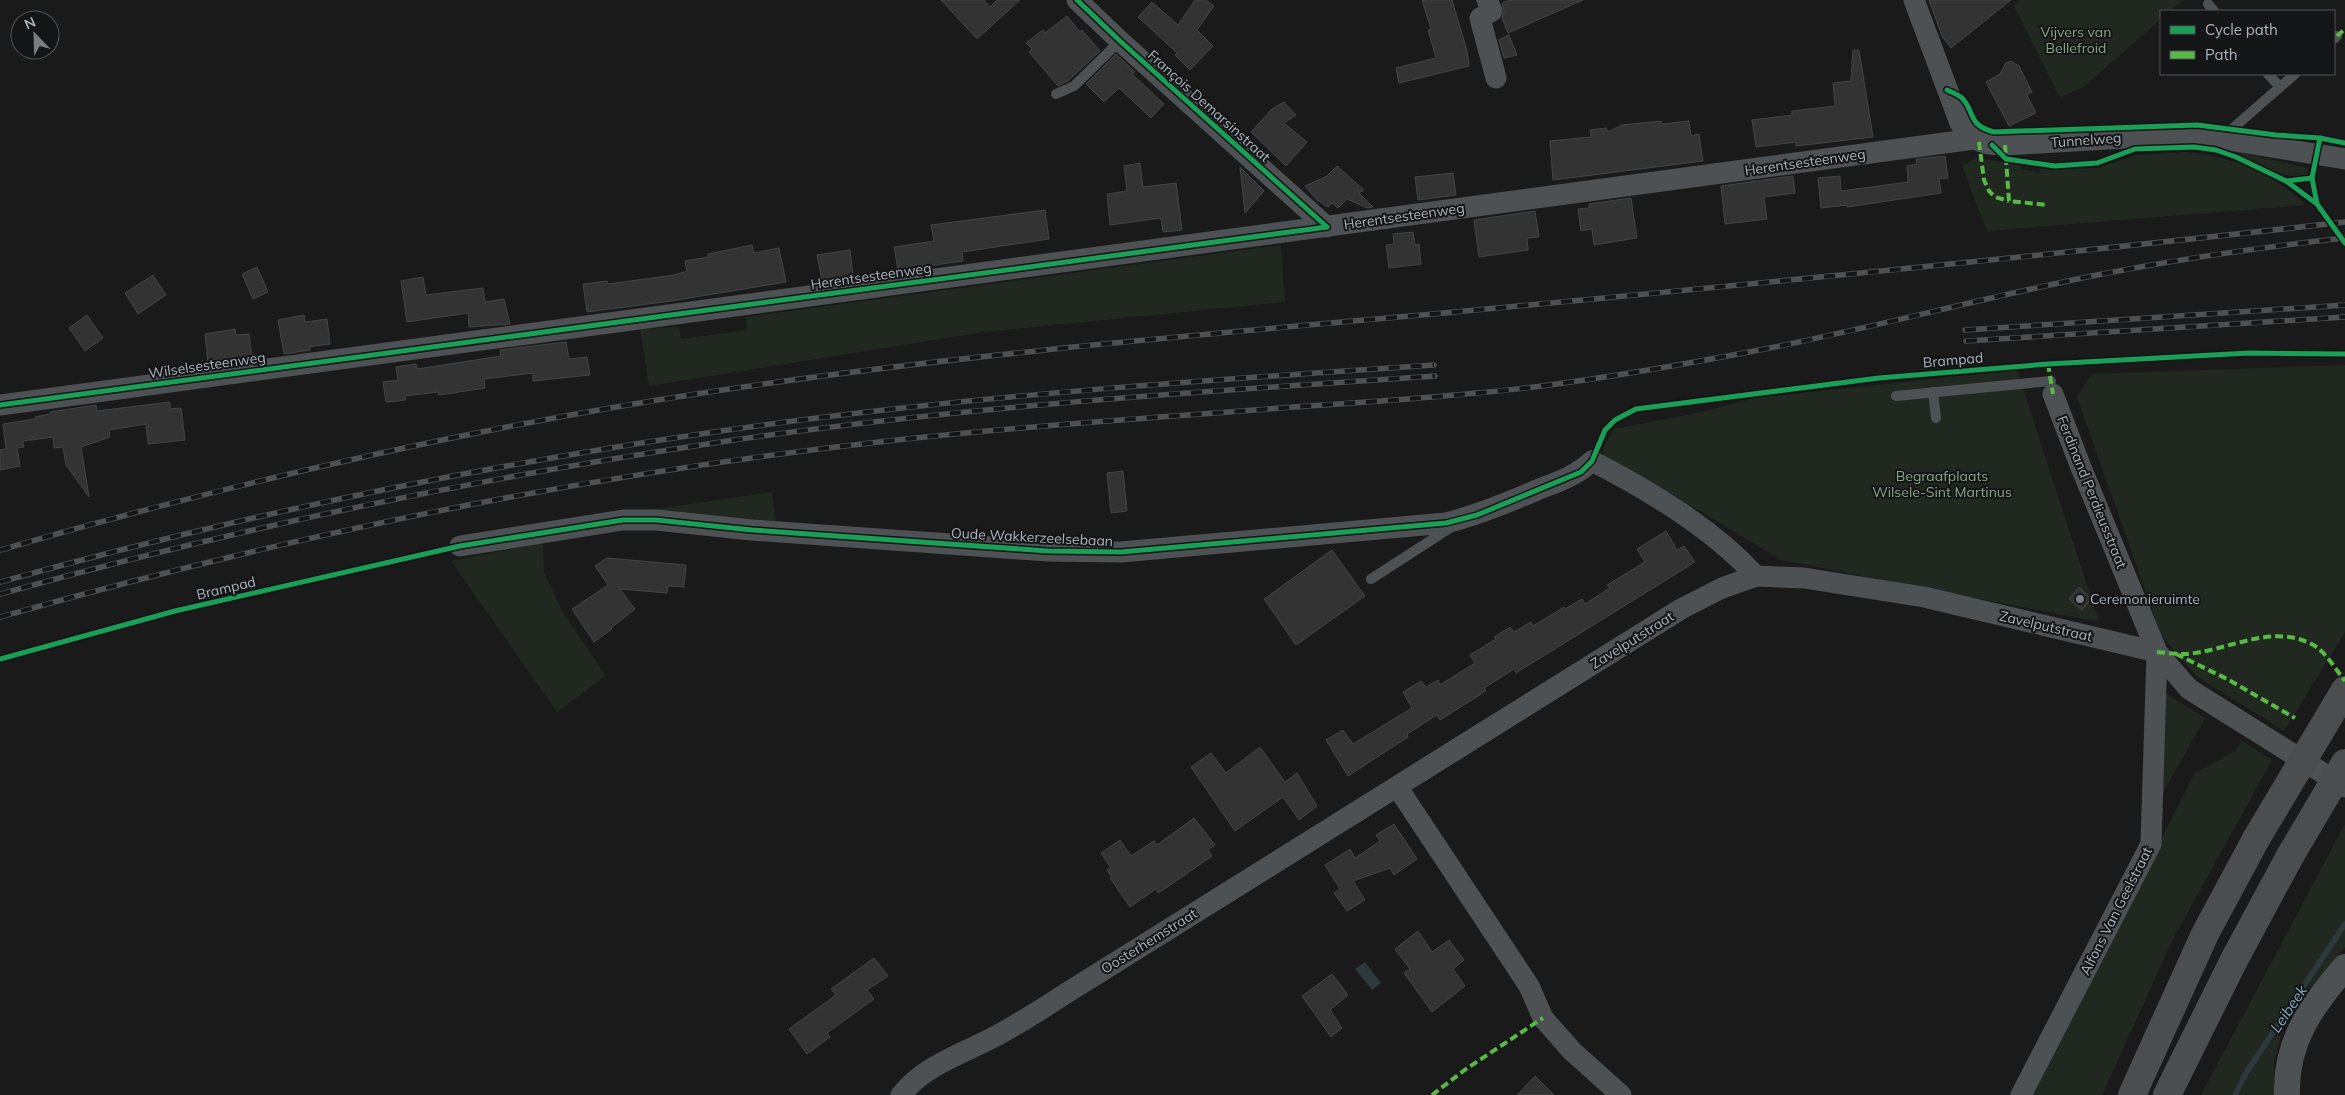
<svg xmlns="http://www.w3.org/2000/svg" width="2345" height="1095" font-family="Mulish,sans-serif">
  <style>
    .green { fill: #212820 }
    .water { fill: #2d393d }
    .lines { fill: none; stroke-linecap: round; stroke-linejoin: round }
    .stream { stroke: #2d393d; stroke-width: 5.5 }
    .building { fill: #333334; stroke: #424547 }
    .service { stroke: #4e5153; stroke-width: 10 }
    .minor { stroke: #4e5153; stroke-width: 21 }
    .tertiary { stroke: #4e5153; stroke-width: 26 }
    .motorway { stroke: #4c4d4f; stroke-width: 28 }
    .rail-casing { stroke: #4e5052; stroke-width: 5.5 }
    .rail { stroke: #141517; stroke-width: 4; stroke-dasharray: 11; stroke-linecap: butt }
    .motorway-bridge { stroke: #4c4d4f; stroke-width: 28 }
    .quiet { stroke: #58b947; stroke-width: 4; stroke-dasharray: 8 4; stroke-linecap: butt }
    .cycleway-casing { stroke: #141517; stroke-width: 8 }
    .cycleway { stroke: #1a9f57; stroke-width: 5 }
    .poi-dot { fill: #797d83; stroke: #141517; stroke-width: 2 }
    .labels { text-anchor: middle; stroke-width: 4; stroke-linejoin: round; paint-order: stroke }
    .park-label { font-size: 14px; fill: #88a584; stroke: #141517 }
    .street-label { font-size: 14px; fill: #acb3bb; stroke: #141517 }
    .poi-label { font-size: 14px; fill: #acb3bb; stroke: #141517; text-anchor: start }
    .water-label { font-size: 15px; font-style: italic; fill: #85a7b4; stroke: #141517 }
  </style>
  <rect width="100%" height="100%" fill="#1a1a1b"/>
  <g class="green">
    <polygon points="2020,0 2183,0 2171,11 2161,11 2161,19 2085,86 2060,98 2014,6"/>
    <path d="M2224,149L2308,168L2307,175C2287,184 2246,156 2224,149Z"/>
    <path d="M2186,152C2227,155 2277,174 2305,205L1987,231L1962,166L1976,158L2021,165V169L2039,172L2040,169L2098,168L2136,155Z"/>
    <polygon points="1281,245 1285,302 984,332 649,386 640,329 679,327 681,339 747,330 746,317"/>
    <polygon points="2345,365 2345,632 2284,731 2196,676 2161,635 2077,397 2092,374"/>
    <polygon points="2017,370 2099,622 1781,560 1678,498 1603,456 1604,447 1614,429 1693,414 1754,398"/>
    <polygon points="772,492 776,524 642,511"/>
    <polygon points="543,543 544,572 562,611 606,676 557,712 451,561"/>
    <polygon points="2165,693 2205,718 2160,798"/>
    <polygon points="2242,741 2272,760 2173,939 2102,1095 2032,1095 2194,774 2236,750"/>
    <polygon points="2345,824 2345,947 2287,1016 2274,1060 2274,1095 2201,1095"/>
  </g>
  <polygon class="water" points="1365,962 1381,983 1372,990 1355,969"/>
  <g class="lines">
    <polyline class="stream" points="2235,1095 2246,1073 2345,924"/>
  </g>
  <g class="building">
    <polygon points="941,0 984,0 990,7 997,0 1020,0 977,39"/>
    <polygon points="1195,0 1206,0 1214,6 1197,30 1213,46 1190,70 1175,55 1177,53 1138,17 1152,2 1178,25"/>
    <polygon points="1422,0 1452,0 1467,51 1469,66 1399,83 1396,68 1436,58 1428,30 1431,29"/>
    <polygon points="1510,0 1583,0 1508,33 1502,18 1504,11 1502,3"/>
    <polygon points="1929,0 2011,0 1951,48 1942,36"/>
    <polygon points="1067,16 1080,32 1082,30 1100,51 1068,81 1058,86 1029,52 1032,49 1026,43 1043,30 1045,33"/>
    <polygon points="1509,35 1517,55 1504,58 1499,40"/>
    <polygon points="1853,50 1859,50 1873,137 1796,146 1796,142 1756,147 1752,120 1792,115 1792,111 1835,106 1833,83 1851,81"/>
    <polygon points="1116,54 1135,72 1132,74 1164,104 1151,118 1119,88 1104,102 1086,84"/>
    <polygon points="2011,61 2019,66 2032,92 2027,95 2036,113 2009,126 1986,82 2000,74 2006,63"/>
    <polygon points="1284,102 1296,115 1284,123 1307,142 1286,166 1251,132 1272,109"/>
    <polygon points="1661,121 1662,124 1689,121 1691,136 1699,134 1703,161 1553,180 1550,141 1591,137 1590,130 1606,128 1608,132 1622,125"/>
    <polygon points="1945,156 1948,178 1939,179 1941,193 1847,207 1847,205 1821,208 1818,178 1840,176 1841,191 1908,182 1907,166 1917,164 1916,159"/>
    <polygon points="1140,163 1143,187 1176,183 1182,230 1163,232 1161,218 1110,225 1107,194 1127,191 1124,166"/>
    <polygon points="1337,166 1364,190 1359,193 1373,207 1367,208 1347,199 1338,208 1332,203 1328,207 1317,200 1305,186 1327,176"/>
    <polygon points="1240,167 1264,191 1245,213"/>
    <polygon points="1453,173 1456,195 1418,200 1415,177"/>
    <polygon points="1793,176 1795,193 1764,197 1767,219 1725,224 1721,186"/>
    <polygon points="1631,198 1637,238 1594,245 1592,229 1581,231 1578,209 1589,208 1589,204"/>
    <polygon points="1045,210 1049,239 962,252 963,261 898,270 894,247 934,241 931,225"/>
    <polygon points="1535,211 1539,237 1527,238 1528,250 1479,257 1474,220"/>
    <polygon points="1413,232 1415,245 1419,244 1421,264 1389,268 1386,245 1394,244 1393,234"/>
    <polygon points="752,245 754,253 779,248 786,282 671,301 587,312 583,284 607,281 608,284 674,275 687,271 685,261 708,257 708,254"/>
    <polygon points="850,250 853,275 822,280 817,255"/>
    <polygon points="257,267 268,292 253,299 242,274"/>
    <polygon points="153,275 166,295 138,314 125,293"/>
    <polygon points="423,277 426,295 483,288 485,302 504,299 510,324 469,327 468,313 407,322 401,281"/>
    <polygon points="87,315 103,338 85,351 69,328"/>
    <polygon points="304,315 305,322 327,319 330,344 309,347 310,350 284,354 278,320"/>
    <polygon points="235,329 236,335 249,334 252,357 208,363 205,334"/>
    <polygon points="566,342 569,359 587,357 590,375 533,381 533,373 484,379 485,388 439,395 438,392 405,396 406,400 386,402 383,382 398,380 396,367 416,364 417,369 501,356 500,350"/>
    <polygon points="170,402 170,409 181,408 185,440 148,444 146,424 109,430 110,437 81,447 89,497 66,465 63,447 54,448 53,437 23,441 24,447 17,448 20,466 0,470 0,450 6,449 3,424 35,419 35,417 50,414 50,412 96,405 97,411"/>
    <polygon points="1123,471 1127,511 1111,513 1107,473"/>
    <polygon points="1666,531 1677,550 1684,546 1695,562 1516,673 1514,669 1484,688 1486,691 1440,720 1437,715 1407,734 1408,737 1348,776 1326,740 1343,730 1353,744 1412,708 1403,692 1421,681 1426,687 1438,680 1440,685 1475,663 1470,655 1496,639 1494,637 1510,627 1514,632 1531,622 1533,626 1564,607 1565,609 1582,599 1585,604 1610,588 1607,585 1645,562 1637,549"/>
    <polygon points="1332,550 1365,596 1296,645 1264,599"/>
    <polygon points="607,558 686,565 684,587 668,586 667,593 620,589 635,609 611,628 612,629 594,642 572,609 608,585 595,566"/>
    <polygon points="2079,587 2091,599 2082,610 2069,599"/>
    <polygon points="1260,747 1285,782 1297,773 1317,806 1299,820 1283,797 1235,831 1191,767 1211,753 1226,773"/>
    <polygon points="1194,818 1215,845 1208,850 1212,856 1163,890 1158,893 1156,889 1130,907 1110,878 1112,877 1107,870 1111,868 1101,853 1120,840 1131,856 1154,841 1157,845"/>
    <polygon points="1394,824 1417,859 1394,875 1390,868 1353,881 1365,900 1347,911 1334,893 1340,889 1325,865 1350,849 1355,858 1380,841 1376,835"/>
    <polygon points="1418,931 1432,952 1449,940 1464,960 1453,969 1465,986 1432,1012 1404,973 1410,969 1395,949"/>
    <polygon points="874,958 888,976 867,990 874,999 827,1033 830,1037 807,1054 789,1029 836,995 831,989"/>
    <polygon points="1332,974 1348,995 1330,1010 1342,1028 1331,1037 1302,996"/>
    <polygon points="1535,1076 1554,1095 1517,1095"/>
  </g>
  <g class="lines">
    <g class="service">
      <polyline points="2208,4 2214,11"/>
      <polyline points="2334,39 2337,36"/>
      <polyline points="2268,74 2280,87"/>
      <polyline points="1056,94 1074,86 1120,41"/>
      <polyline points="2227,139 2232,129 2295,74"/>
      <polyline points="1933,392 1936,418"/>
      <polyline points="1896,396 2051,381"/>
      <polyline points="1371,579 1450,528"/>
    </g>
    <g class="minor">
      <polyline points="1077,0 1120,41 1327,227"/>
      <polyline points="1487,0 1492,11 1480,18 1496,78"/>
      <path d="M1914,0L1960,123C1970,141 1985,146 2005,145L2192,134L2345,159"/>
      <polyline points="2053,394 2080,465 2157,652 2189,689 2345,787"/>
      <polyline points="0,405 1974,139"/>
      <path d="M460,546L623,520H656L752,530L1048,551L1121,552L1446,523C1478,515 1507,503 1537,490C1557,482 1576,476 1592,461C1650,491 1712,528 1756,576"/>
      <polyline points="1398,788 1529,986 1543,1018 1572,1051 1621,1095"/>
      <path d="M901,1095C925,1065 962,1054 994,1037C1019,1024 1042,1009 1065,994C1270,864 1476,738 1681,609L1722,588L1756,576L1804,578L1924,597L2157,652"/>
      <polyline points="2021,1095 2151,844 2157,652"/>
    </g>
    <path class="tertiary" d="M2287,1095C2285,1042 2312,1005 2345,967"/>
    <g class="motorway">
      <polyline points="2132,1095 2205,934 2256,839"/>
      <polyline points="2167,1095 2234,960 2290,856"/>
    </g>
    <defs>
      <g id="rail">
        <polyline points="1965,330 2345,305"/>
        <polyline points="1966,341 2345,317"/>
        <path d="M0,550C233,483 470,428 709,392C953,355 1198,335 1444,313C1744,285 2045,256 2345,222"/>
        <path d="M0,582C235,517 473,467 714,432C953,397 1193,381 1434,365"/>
        <path d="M0,594C235,529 473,479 714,443C953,407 1194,392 1435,376"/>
        <path d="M0,617C288,536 581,475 879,442C1021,426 1165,417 1308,406C1383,401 1459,396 1534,387C1613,377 1692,363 1770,348C1879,326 1987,297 2097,275C2179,259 2262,247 2345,238"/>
      </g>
    </defs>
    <use href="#rail" class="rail-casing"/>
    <use href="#rail" class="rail"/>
    <g class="motorway-bridge">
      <polyline points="2256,839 2345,690"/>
      <polyline points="2290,856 2345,763"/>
    </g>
    <g class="quiet">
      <polyline points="2337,36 2345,29"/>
      <polyline points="1979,142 1984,180 1989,191 1995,197 2009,201"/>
      <polyline points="2005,145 2009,201 2048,205"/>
      <polyline points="2048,364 2053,394"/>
      <path d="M2157,652C2166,653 2175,654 2184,654C2227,652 2273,621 2315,646C2327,654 2336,670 2345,681"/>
      <polyline points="2176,654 2227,679 2295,718"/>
      <polyline points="1432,1095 1466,1069 1543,1018"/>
    </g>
    <defs>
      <g id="cycleway">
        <polyline points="1077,0 1120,41 1327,227"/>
        <path d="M1947,90C1951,92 1959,95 1962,98C1976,113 1967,125 1994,132L2197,125L2276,135L2320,138L2345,143"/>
        <polyline points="1992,145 2006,159 2055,166 2097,163 2135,149 2194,147 2216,150 2236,157 2286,181 2312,178"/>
        <polyline points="2286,181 2317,204 2345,243"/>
        <polyline points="2317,204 2312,178 2320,138"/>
        <polyline points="0,405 1327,227"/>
        <polyline points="0,659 175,611 460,546 623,520 656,520 752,530 1048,551 1121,552 1446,523 1477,515 1581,472 1592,461 1605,430 1615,420 1636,409 1879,378 2048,364 2249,353 2345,354"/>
      </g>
    </defs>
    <use href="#cycleway" class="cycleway-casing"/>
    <use href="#cycleway" class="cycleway"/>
  </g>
  <circle class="poi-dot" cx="2080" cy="599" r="5"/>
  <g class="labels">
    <g class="park-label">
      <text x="2076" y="37">Vijvers van<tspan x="2076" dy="16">Bellefroid</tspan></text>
      <text x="1942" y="481">Begraafplaats<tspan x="1942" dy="16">Wilsele-Sint Martinus</tspan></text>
    </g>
    <g class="street-label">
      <text transform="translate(1209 106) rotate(42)" y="5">François Demarsinstraat</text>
      <text transform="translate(2086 140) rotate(-4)" y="5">Tunnelweg</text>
      <text transform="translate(1805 162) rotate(-8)" y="5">Herentsesteenweg</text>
      <text transform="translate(1404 216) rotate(-8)" y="5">Herentsesteenweg</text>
      <text transform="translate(871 276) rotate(-8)" y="5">Herentsesteenweg</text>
      <text transform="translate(1953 360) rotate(-5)" y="5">Brampad</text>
      <text transform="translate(207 365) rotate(-8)" y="5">Wilselsesteenweg</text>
      <text transform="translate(2092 492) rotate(68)" y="5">Ferdinand Perdieusstraat</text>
      <text transform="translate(1032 537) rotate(3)" y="5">Oude Wakkerzeelsebaan</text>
      <text transform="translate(226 588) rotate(-13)" y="5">Brampad</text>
      <text transform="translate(2046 626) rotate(13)" y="5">Zavelputstraat</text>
      <text transform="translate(1632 640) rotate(-32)" y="5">Zavelputstraat</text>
      <text transform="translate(2116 911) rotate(-63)" y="5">Alfons Van Geelstraat</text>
      <text transform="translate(1149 941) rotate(-32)" y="5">Oosterhemstraat</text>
    </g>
    <g class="poi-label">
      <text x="2090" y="604">Ceremonieruimte</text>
    </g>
    <g class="water-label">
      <text transform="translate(2289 1009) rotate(-56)" y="5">Leibeek</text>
    </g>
  </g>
  <rect x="2160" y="10" width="175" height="65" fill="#141517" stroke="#515459"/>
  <rect x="2170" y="26" width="25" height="8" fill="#1a9f57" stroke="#515459"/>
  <text x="2205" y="35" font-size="15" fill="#acb3bb">Cycle path</text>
  <rect x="2170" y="51" width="25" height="8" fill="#58b947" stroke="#515459"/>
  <text x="2205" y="60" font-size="15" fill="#acb3bb">Path</text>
  <g transform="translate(35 35) rotate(337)"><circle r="24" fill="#141517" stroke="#515459"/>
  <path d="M0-4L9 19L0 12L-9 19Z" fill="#797d83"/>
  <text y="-8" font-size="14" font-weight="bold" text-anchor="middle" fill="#acb3bb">N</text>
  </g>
</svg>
